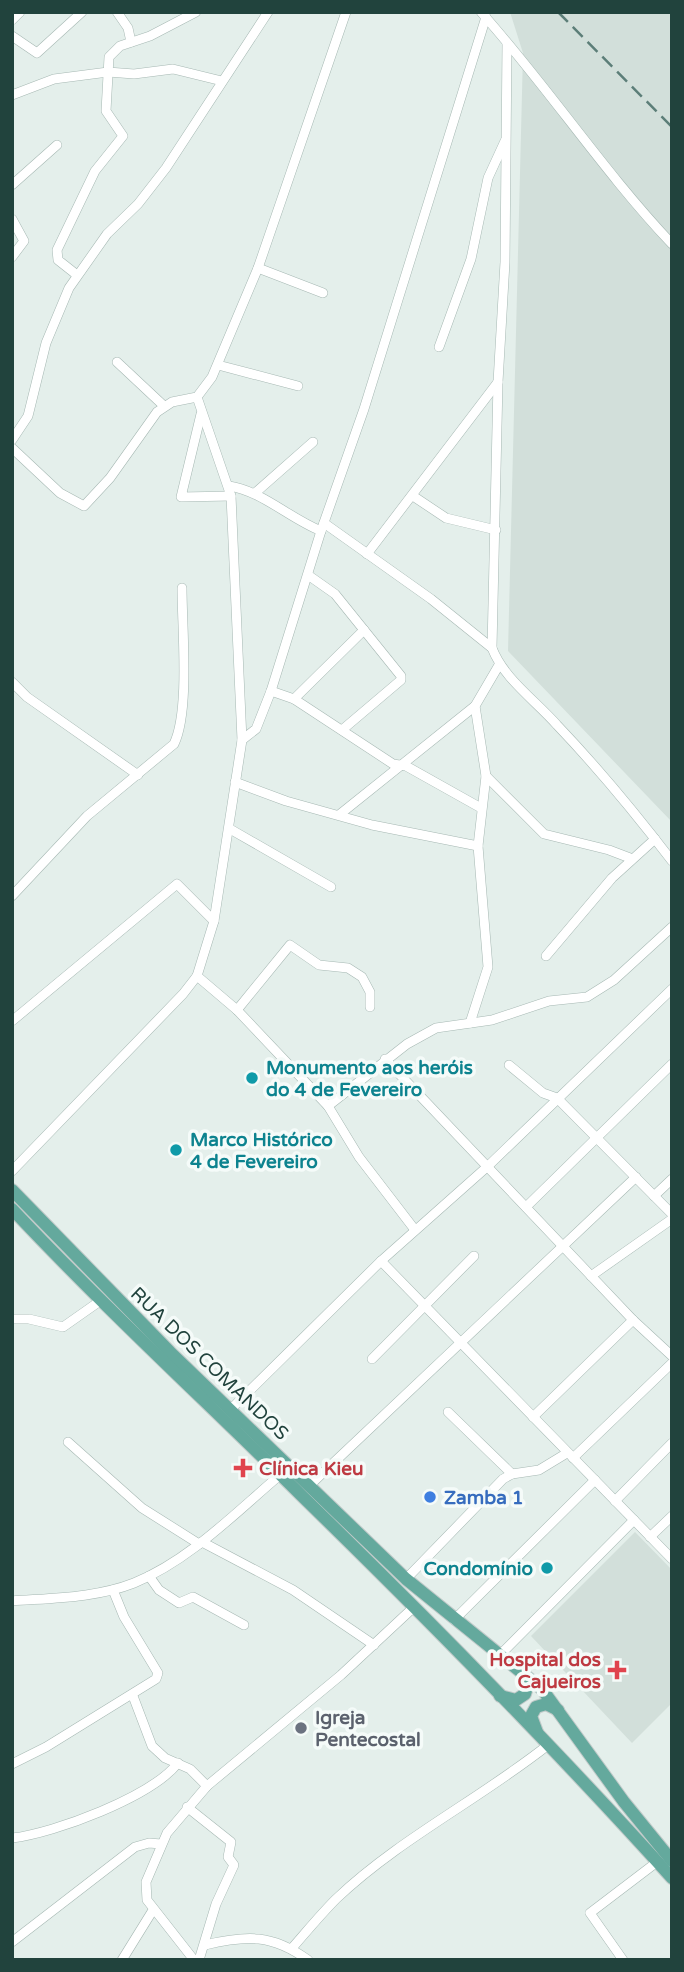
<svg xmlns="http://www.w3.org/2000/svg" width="684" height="1972" font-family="'Varela Round',sans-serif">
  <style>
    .built { fill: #d2dfda }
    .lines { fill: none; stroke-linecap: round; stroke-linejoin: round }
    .minor-casing { stroke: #a6b8b3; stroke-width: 10 }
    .major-casing { stroke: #c1cac9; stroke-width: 14 }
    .minor { stroke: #fff; stroke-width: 9 }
    .major { stroke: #64a99d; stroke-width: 12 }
    .rail { stroke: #5c7e78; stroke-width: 2.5; stroke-dasharray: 14 7; stroke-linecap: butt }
    .culture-dot { fill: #0f9aa8; stroke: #f5fbf9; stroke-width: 2.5 }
    .health-dot { fill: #e0444e; stroke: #f5fbf9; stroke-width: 2.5 }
    .shop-dot { fill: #3f7fe0; stroke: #f5fbf9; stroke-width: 2.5 }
    .worship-dot { fill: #6b7280; stroke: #f5fbf9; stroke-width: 2.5 }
    .labels { text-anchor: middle; stroke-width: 7; stroke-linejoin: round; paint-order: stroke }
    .culture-label { font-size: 19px; font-weight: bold; fill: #0d838f; stroke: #f5fbf9; text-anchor: start }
    .street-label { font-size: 19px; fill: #21433d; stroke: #f5fbf9 }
    .health-label { font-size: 19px; font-weight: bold; fill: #be3a42; stroke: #f5fbf9; text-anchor: start }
    .shop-label { font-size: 19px; font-weight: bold; fill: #366cbe; stroke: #f5fbf9; text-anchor: start }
    .worship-label { font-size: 19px; font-weight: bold; fill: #5b616d; stroke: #f5fbf9; text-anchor: start }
  </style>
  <rect width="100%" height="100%" fill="#e4efeb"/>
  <g class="built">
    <polygon points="510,12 672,12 672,822 508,651 523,53"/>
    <polygon points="635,1532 672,1570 672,1703 632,1743 531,1636"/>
  </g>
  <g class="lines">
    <defs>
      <g id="minor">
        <polyline points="117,12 128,28 131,42"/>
        <path d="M481,12C548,87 603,171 672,244"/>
        <polyline points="12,20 20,12"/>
        <polyline points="12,36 37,53 82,12"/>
        <path d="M507,44L505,262L498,382L492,648C504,679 535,700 557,725C598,768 636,814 672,861"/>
        <polyline points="12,95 54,79 108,72 134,74 173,69 222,81"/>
        <polyline points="12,185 57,145"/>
        <polyline points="12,219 24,241 12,257"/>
        <polyline points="258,268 323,293"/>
        <polyline points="77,275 58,260 57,250 95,171 123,136 106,111 109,57 120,46 150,36 196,12"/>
        <polyline points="439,347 471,259 488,178 505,141"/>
        <polyline points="117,362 164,406"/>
        <polyline points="218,365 298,386"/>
        <polyline points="201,414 181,497 231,496"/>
        <polyline points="12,440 28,416 46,343 69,288 107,234 138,204 166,168 268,12"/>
        <polyline points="12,448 60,493 84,506 110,478 157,412 172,402 197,397 212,377 258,268 346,12"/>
        <path d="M229,486C262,491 289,518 321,531"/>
        <polyline points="255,493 313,442"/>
        <polyline points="413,496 446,518 496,530"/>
        <polyline points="324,523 431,599 492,648"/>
        <polyline points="367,554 498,382"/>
        <polyline points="308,575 335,594 401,676 401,680 342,730"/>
        <polyline points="12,682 27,697 138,775"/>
        <polyline points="271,691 294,699 393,764 406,766 481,808"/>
        <polyline points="294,699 364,630"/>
        <polyline points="242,740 256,729 271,691 321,531 364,409 486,17"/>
        <polyline points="486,776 544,834 609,850 630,858"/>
        <polyline points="235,782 286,801 372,825 478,846"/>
        <polyline points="339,815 475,706 499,665"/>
        <polyline points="230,829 331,887"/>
        <path d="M12,896L87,816L174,744C190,711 182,628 182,588"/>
        <polyline points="546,956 612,878 655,839"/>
        <polyline points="197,976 237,1010 328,1106 359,1157 415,1230"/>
        <polyline points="237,1010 290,945 319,965 348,968 362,977 370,992 370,1007"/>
        <polyline points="12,1021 177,884 214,921"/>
        <polyline points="470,1023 488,967 478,846 486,776 475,706"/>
        <polyline points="385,1059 633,1320 672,1356"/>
        <polyline points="509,1065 543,1093 557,1098 672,1214"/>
        <polyline points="328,1106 407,1044 436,1028 492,1020 549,1001 587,997 614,980 672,927"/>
        <polyline points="12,1171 183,994 197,976 214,921 242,740 231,496 197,397"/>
        <polyline points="654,1196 672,1179"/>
        <polyline points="526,1207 672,1064"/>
        <polyline points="381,1261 672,1559"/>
        <polyline points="591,1276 672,1219"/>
        <polyline points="12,1319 29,1319 63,1327 100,1301"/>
        <polyline points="372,1359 474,1256"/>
        <polyline points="230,1410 381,1261 488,1166 672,989"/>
        <polyline points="448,1412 512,1474"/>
        <polyline points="533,1417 633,1320"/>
        <polyline points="68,1442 142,1508 199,1544"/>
        <polyline points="573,1458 672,1363"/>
        <polyline points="310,1485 636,1177"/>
        <polyline points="615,1501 672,1443"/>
        <polyline points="650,1537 672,1516"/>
        <polyline points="202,1542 293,1590 374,1645"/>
        <polyline points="149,1576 159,1590 179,1603 193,1597 244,1625"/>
        <polyline points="406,1579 503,1479 512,1474 539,1470 567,1453"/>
        <path d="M12,1601C52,1598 96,1598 134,1583C190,1560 235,1513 280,1475"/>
        <polyline points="454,1620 595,1480"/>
        <polyline points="500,1655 634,1520"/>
        <polyline points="133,1696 152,1746 165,1758 190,1769 207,1786"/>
        <polyline points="12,1764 46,1747 156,1679 158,1673 124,1617 113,1590"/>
        <polyline points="187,1807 231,1842 228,1857 234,1865 216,1904 199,1960"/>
        <path d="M12,1838C55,1833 151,1797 178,1763"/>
        <polyline points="12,1942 135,1847 149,1843 161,1844"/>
        <path d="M205,1945C247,1935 272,1934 308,1960"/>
        <path d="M293,1947C307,1931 321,1914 336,1899C399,1839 480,1799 548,1745"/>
        <polyline points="122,1960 153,1910"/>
        <polyline points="194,1960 147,1900 146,1882 167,1833 207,1786 341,1675 414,1607"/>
        <polyline points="623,1960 590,1913 657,1862"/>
      </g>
      <g id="major">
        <polyline points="12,1190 170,1352 406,1579 542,1689 624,1802 672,1861"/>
        <path d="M12,1209C105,1308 205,1400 301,1495C428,1619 553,1746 672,1878"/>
        <polyline points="500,1696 516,1700 525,1694 528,1684 522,1671"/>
        <polyline points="537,1732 531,1716 536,1707 546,1704 558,1710"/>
      </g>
    </defs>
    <use href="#minor" class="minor-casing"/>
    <use href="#major" class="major-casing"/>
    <use href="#minor" class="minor"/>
    <use href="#major" class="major"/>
    <polyline class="rail" points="558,12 672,127"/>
  </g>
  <g class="culture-dot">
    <circle cx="252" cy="1078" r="7"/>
    <circle cx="176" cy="1150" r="7"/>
    <circle cx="547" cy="1568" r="7"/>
  </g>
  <g class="health-dot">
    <path d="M239.5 1457.5h7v7h7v7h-7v7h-7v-7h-7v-7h7z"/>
    <path d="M613.5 1659.5h7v7h7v7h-7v7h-7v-7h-7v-7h7z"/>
  </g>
  <circle class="shop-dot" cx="430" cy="1497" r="7"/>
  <circle class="worship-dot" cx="301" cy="1728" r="7"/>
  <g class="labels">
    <g class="culture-label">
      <text x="266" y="1074">Monumento aos heróis<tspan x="266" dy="22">do 4 de Fevereiro</tspan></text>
      <text x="190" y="1146">Marco Histórico<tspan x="190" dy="22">4 de Fevereiro</tspan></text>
      <text x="533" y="1575" text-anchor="end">Condomínio</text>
    </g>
    <g class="street-label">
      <text transform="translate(210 1363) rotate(44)" y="7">RUA DOS COMANDOS</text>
    </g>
    <g class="health-label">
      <text x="259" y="1475">Clínica Kieu</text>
      <text x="601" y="1666" text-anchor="end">Hospital dos<tspan x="601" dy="22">Cajueiros</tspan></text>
    </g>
    <g class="shop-label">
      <text x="444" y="1504">Zamba 1</text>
    </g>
    <g class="worship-label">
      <text x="315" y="1724">Igreja<tspan x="315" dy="22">Pentecostal</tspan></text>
    </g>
  </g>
  <rect width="684" height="1972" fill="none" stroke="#21433d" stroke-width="28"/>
</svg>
